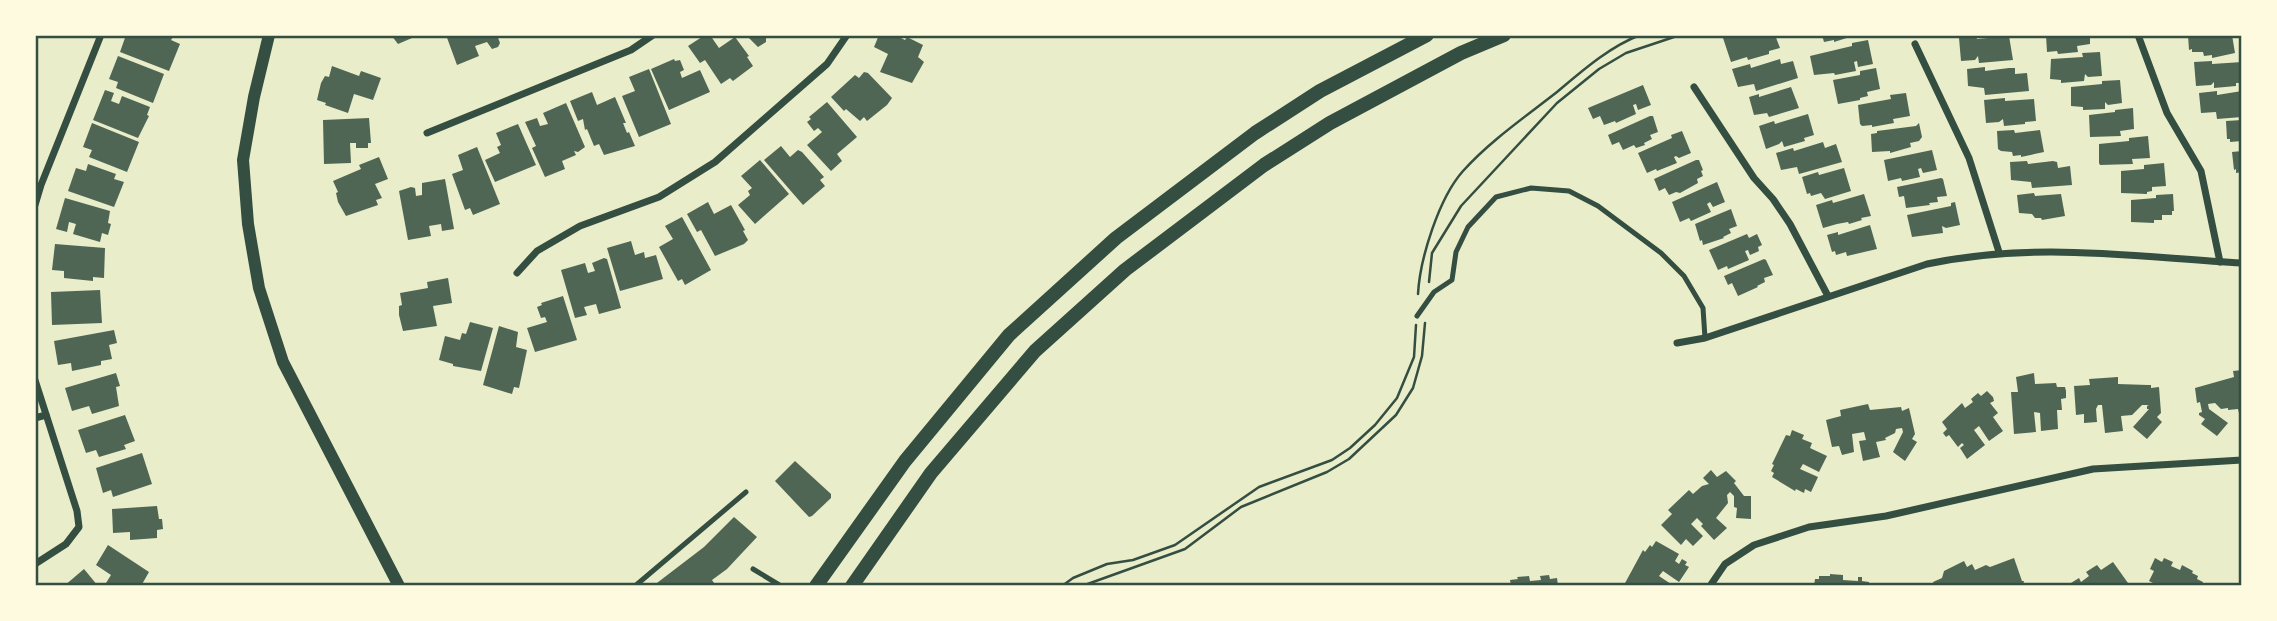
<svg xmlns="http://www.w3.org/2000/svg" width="2277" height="621" font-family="Figtree,sans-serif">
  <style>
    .building { fill: #4f6655 }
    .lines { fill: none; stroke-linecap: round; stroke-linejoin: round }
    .path { stroke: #344e41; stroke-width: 2.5 }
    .service { stroke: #344e41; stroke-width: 5 }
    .minor { stroke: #344e41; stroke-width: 7 }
    .tertiary { stroke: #344e41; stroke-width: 12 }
    .secondary { stroke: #344e41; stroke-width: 14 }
    .neatline { fill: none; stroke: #344e41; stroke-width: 2.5 }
  </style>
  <rect width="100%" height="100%" fill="#e9edc9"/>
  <g class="building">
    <polygon points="126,35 173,37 171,40 180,44 169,71 120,52"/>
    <polygon points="391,35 419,35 398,44"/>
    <polygon points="446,35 497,35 500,43 498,47 492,49 487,42 475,46 479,56 457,65"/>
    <polygon points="705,35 710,35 719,48 735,37 749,56 747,57 753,66 733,81 730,78 721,84 705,60 700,63 688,46"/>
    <polygon points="746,35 768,35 766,38 766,42 758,47"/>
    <polygon points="879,35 900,35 899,37 905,40 907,37 923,45 918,57 924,62 912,83 880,72 888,54 874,47"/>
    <polygon points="1735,35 1775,35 1780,48 1769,51 1769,54 1748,60 1747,57 1731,62 1723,38"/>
    <polygon points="1822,35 1853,35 1853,36 1834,42 1834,40 1824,42"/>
    <polygon points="2046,35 2090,35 2090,44 2077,46 2078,52 2058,54 2057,51 2047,52"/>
    <polygon points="2188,35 2232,35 2235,53 2212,58 2212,55 2204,56 2203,52 2192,52 2192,49 2189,50"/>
    <polygon points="1976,36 1977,39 2009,36 2013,60 1979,63 1978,56 1975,60 1961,61 1959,38"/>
    <polygon points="1868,40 1873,64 1858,67 1857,61 1854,62 1856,71 1835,75 1834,73 1814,75 1810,56 1852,46 1852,43"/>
    <polygon points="2100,52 2102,76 2088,77 2085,74 2084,81 2061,83 2061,80 2050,79 2051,59 2083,57 2082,53"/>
    <polygon points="118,56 164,74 153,103 116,88 118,82 109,79"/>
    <polygon points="674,59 675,61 680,60 684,70 680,72 682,78 700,70 710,92 669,110 651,69"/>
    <polygon points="1780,59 1781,64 1793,61 1798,78 1756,91 1754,84 1738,87 1732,69 1750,64 1751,68"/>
    <polygon points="2212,61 2212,64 2242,62 2242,83 2236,83 2236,86 2214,88 2214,82 2211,85 2196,86 2194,62"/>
    <polygon points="332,66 359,76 361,71 381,78 373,100 354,94 348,113 325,105 326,103 317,100 321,83 325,76 329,77"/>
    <polygon points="1985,67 1985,71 2009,68 2015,68 2015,74 2027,73 2029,91 1985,95 1984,88 1968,86 1967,69"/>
    <polygon points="1876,68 1880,89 1867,92 1868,96 1860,98 1860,100 1838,104 1833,80 1860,75 1860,71"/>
    <polygon points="649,69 671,124 639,137 622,96 635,91 629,77"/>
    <polygon points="864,72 868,73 892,98 887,105 867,121 864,117 860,121 846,109 844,111 831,97 855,75 859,78"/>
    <polygon points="2120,80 2122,103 2108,105 2105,102 2105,109 2083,110 2083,107 2071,106 2071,87 2102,84 2102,81"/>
    <polygon points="1643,85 1651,105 1638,110 1636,104 1633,105 1636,114 1616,123 1615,121 1604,125 1600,116 1593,119 1588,108"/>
    <polygon points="1791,87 1799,108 1769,117 1767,113 1754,115 1749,97 1759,94 1759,97"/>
    <polygon points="105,90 114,93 111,101 119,104 122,96 150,107 147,115 149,116 138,138 93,120"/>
    <polygon points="2217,91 2217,95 2242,91 2242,117 2217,119 2216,112 2201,113 2199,93"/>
    <polygon points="592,92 597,105 615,97 626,123 623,123 627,133 629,132 635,146 604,155 599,144 594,146 587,129 585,130 583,119 578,121 570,101"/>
    <polygon points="1906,93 1910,116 1893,119 1894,123 1872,127 1872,125 1862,126 1860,124 1858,105 1891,99 1890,95"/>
    <polygon points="2005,98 2005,101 2034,99 2036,121 2025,122 2025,124 2004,126 2003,119 1999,122 1986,123 1984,100"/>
    <polygon points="827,102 857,137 837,154 842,161 831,171 807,145 822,132 818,128 814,131 807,122 811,119 809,117"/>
    <polygon points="566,103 585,147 578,152 574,151 576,155 562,161 565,169 545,177 532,148 536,146 525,122 537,118 540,126 548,124 543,113"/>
    <polygon points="2133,108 2134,129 2120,131 2121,136 2090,137 2089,115 2115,112 2115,110"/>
    <polygon points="1808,114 1814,135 1804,138 1805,141 1784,147 1782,141 1779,144 1766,149 1759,126 1774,121 1775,124"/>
    <polygon points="1650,116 1653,116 1658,132 1650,135 1652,139 1644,143 1645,145 1636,148 1634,145 1623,150 1619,142 1612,145 1608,135"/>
    <polygon points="369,118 371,143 368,143 368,148 356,148 356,143 350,143 351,163 324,164 323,120"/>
    <polygon points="2242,120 2242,141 2230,142 2230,139 2227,139 2226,121"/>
    <polygon points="92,123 139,142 127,172 89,157 92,150 83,147"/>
    <polygon points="1919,123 1922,137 1919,141 1910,143 1911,147 1890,153 1890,151 1872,152 1871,134 1877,133 1877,131 1916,126"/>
    <polygon points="518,124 536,165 495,182 485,160 500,153 497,147 501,145 496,133"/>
    <polygon points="2014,130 2015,133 2040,130 2044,152 2021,157 2021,155 2013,156 2012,152 2001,151 1998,149 1997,131"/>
    <polygon points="1682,131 1691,153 1679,158 1676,156 1674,157 1677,163 1657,171 1656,169 1647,173 1638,153 1672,138 1671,135"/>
    <polygon points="2148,136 2150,158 2132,159 2133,164 2100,165 2099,163 2099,144 2129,141 2129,138"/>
    <polygon points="1823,142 1825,148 1836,144 1842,162 1799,174 1797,167 1781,170 1776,153 1793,148 1794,151"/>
    <polygon points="781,146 790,157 798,150 802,152 824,177 820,180 825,186 803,205 764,160"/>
    <polygon points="477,147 500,204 473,215 470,208 465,210 452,174 463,170 458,155"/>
    <polygon points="1932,150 1937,170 1923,173 1921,168 1918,169 1920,177 1902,181 1901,178 1888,181 1884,160"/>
    <polygon points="2242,151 2242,172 2236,173 2236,169 2234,170 2232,152"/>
    <polygon points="379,157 388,179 375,184 382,198 376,200 378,205 346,216 338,202 336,193 338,192 333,181 361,169 359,165"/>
    <polygon points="760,160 789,194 755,224 738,205 750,195 748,191 752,188 741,176"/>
    <polygon points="1696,160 1699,160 1703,170 1701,171 1703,176 1697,179 1698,183 1680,193 1676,192 1669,195 1665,188 1659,191 1654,179"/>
    <polygon points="2027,161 2028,164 2053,161 2057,162 2058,168 2070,166 2072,185 2032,188 2031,182 2011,180 2010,162"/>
    <polygon points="2164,163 2166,186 2152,187 2152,191 2147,192 2147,194 2121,193 2121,171 2144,169 2144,165"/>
    <polygon points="88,164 116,174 114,179 124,182 114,207 68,191 76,168 86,171"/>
    <polygon points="1844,168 1851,191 1825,199 1821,193 1811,196 1810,193 1807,194 1802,177 1818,172 1819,175"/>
    <polygon points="1941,178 1943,179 1947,196 1937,197 1938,202 1929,203 1930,205 1906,208 1904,196 1899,197 1897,187"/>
    <polygon points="445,179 454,229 442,231 441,224 429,226 431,236 408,240 399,191 411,187 415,188 416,196 422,195 422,183"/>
    <polygon points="1717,182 1725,202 1713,207 1710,202 1707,204 1711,212 1691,221 1689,218 1680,222 1672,202"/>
    <polygon points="2034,193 2035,196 2061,194 2065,216 2042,220 2041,218 2035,218 2032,214 2019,213 2017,195"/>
    <polygon points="1864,194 1871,216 1861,218 1862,220 1849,224 1848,222 1837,224 1823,228 1816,205 1832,200 1833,203"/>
    <polygon points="2173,194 2174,211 2172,211 2172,215 2162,215 2162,220 2154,220 2154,223 2131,222 2131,200 2156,198 2156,195"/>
    <polygon points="65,198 110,211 108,223 111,224 108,235 102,233 100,242 73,234 76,224 69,222 67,232 56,229"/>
    <polygon points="708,202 714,214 731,205 745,230 743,231 748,240 744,244 715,256 701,230 697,232 687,214"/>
    <polygon points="1955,202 1960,225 1946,228 1942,226 1943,233 1912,237 1907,215 1951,206 1951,203"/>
    <polygon points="1731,209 1737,226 1729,229 1731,233 1723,237 1724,238 1703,245 1702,240 1700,241 1695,224"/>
    <polygon points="682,217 711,270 685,285 682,279 678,281 659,247 673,239 665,226"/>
    <polygon points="1870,225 1877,249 1847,256 1846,252 1836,255 1835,251 1832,252 1827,235 1838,232 1838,235"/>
    <polygon points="1747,234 1749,238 1757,234 1762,245 1758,247 1759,251 1750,255 1748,250 1745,251 1749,260 1728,269 1727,266 1718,270 1709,250"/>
    <polygon points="631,241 635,255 644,252 645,258 656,255 663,279 620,291 607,248"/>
    <polygon points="55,244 105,248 104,278 93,277 93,281 64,278 64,271 52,270"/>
    <polygon points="604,258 607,259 621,308 599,314 596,304 584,307 587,315 575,318 561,270 585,263 588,273 595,271 592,263"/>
    <polygon points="1764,259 1766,260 1773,275 1764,278 1765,282 1757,286 1758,287 1738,296 1732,283 1728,285 1724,276"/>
    <polygon points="448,278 452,303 433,306 437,326 403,331 399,315 399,306 402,305 400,293 428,288 427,282"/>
    <polygon points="100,290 102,323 52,325 51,292"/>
    <polygon points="563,296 577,340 535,352 527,328 547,322 545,317 541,318 537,307 542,305 541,303"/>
    <polygon points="470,322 493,328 481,371 453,366 453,364 439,360 445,336 460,340 462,333 466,334"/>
    <polygon points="499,326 518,332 516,347 527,350 519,388 514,387 512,394 483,385"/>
    <polygon points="114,330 117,343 109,345 112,359 101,361 101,365 72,371 71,363 58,365 54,341"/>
    <polygon points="2242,370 2242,426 2238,409 2228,410 2228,408 2221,409 2215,403 2208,404 2209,409 2228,423 2217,436 2201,424 2205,419 2199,415 2199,413 2202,412 2200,402 2197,403 2195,388 2234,377 2233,371"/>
    <polygon points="116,373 120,386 116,387 119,406 92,414 89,406 72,411 65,388"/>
    <polygon points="2034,373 2035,384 2056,383 2057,387 2065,387 2066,391 2066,398 2061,399 2062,410 2057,410 2058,429 2041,431 2040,413 2034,412 2036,432 2014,434 2011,392 2018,392 2016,377"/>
    <polygon points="2118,377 2118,384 2148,385 2151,385 2151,388 2159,387 2161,413 2157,417 2162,422 2147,439 2133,427 2149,409 2147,409 2147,406 2149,405 2142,405 2132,415 2121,416 2123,431 2105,433 2102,405 2098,405 2096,409 2097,422 2084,423 2084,414 2076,415 2074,386 2090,385 2089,379"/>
    <polygon points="1987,391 1993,397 1994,401 1990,403 1998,413 1993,417 2003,431 1989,441 1979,426 1974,430 1985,445 1967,459 1960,448 1964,445 1962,443 1958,447 1949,435 1946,437 1943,433 1947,429 1942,422 1962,403 1965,408 1973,402 1971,399 1978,393 1981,396"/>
    <polygon points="1868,404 1870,410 1901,407 1902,411 1909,408 1915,434 1912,439 1917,442 1905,461 1893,452 1903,432 1902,428 1896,429 1895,433 1885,438 1886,440 1876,442 1880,457 1863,461 1859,441 1866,440 1864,432 1852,434 1854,452 1842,455 1839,446 1832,447 1826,420 1841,416 1840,410"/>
    <polygon points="125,415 135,441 124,445 126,449 99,457 96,450 86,453 78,430"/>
    <polygon points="1792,430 1804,435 1802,439 1812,443 1810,448 1827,456 1819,472 1803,464 1800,469 1818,477 1811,492 1805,489 1804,493 1796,489 1795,491 1772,477 1774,473 1771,471 1774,465 1772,464 1786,435 1790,436"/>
    <polygon points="142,453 152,484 113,497 111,490 103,493 96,468"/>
    <polygon points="795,461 831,494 831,498 812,516 809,517 775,481"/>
    <polygon points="1711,470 1717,477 1726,471 1736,481 1734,483 1744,496 1751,496 1751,519 1736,518 1737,508 1734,507 1734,496 1730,492 1727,495 1728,503 1716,518 1727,528 1714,540 1701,526 1703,524 1697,518 1691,524 1703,536 1693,546 1686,539 1681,545 1661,525 1672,514 1668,510 1689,490 1693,494 1702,486 1709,484 1703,478"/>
    <polygon points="157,506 159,519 162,519 163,529 157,530 157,538 130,540 130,532 113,533 112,509"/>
    <polygon points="734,517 757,537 727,569 712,580 716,586 653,586 704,547"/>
    <polygon points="1656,541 1679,554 1675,561 1679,564 1682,559 1687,562 1685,565 1689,567 1679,582 1663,571 1659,576 1674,586 1624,585 1643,550 1645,552 1650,545 1652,547"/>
    <polygon points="108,545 149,572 141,586 111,586 106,583 111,575 96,565"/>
    <polygon points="2014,558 2022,581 2024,581 2023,586 1934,586 1933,582 1942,578 1944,571 1964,561 1967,567 1972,564 1975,570 1986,565 1990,567"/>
    <polygon points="2155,558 2162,562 2164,558 2173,562 2171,566 2180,570 2182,565 2193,571 2192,573 2198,576 2197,579 2203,582 2202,586 2153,586 2155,584 2149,581 2154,571 2150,569"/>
    <polygon points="2113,562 2128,583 2123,586 2072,586 2071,583 2079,578 2081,582 2089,576 2086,572 2097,565 2101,570"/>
    <polygon points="84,569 98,586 64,586"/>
    <polygon points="1830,574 1843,575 1843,580 1858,581 1858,577 1862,577 1862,581 1869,582 1869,586 1814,586 1815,579 1819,579 1819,576 1830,576"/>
    <polygon points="1549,575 1550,579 1557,578 1558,586 1511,586 1510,580 1518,579 1517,577 1529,576 1530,581 1541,580 1540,576"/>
  </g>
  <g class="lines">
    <g class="path">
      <polyline points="1429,282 1432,253 1461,206 1557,103 1599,69 1626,53 1680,35"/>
      <path d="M1418,294C1420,258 1439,198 1463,171C1490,141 1525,117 1557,92C1582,71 1609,47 1640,35"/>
      <polyline points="1062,586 1073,578 1107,564 1133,560 1175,545 1259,487 1332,460 1350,448 1375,425 1397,398 1414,357 1416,325"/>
      <polyline points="1082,586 1185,549 1241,507 1327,472 1349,459 1396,415 1413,388 1422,356 1425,323"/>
    </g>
    <g class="service">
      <polyline points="1417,316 1434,292 1452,280 1456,252 1468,227 1496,197 1531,188 1569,191 1598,206 1661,253 1684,276 1703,308 1705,338"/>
      <polyline points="753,569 781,586"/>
      <polyline points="635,586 746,492"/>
    </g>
    <g class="minor">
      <polyline points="2138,35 2167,113 2201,171 2220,262"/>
      <polyline points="1915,44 1969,158 1999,252"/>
      <polyline points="1694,87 1754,178 1773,199 1790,224 1828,296"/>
      <polyline points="427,133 631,50 653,35"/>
      <polyline points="35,205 41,185 101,35"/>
      <polyline points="517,273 537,251 580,226 659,197 715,162 827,64 847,35"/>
      <path d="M1677,343L1705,338L1927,264C2036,241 2133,257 2242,263"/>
      <polyline points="35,380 77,511 79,527 66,544 35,564"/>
      <polyline points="35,418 46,415"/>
      <polyline points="1710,586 1725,564 1754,545 1809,527 1886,516 2093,469 2242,460"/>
    </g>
    <polyline class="tertiary" points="269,35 254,97 243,160 248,224 259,288 283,362 399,586"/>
    <g class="secondary">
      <polyline points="816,586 905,461 1009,335 1116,238 1255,133 1320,91 1427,35"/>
      <polyline points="852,586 931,473 1035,351 1125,270 1264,165 1330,123 1461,53 1504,35"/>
    </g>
  </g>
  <rect width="2277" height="621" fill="none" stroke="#fefae0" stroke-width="74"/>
  <rect x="37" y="37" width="2203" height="547" class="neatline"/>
</svg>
